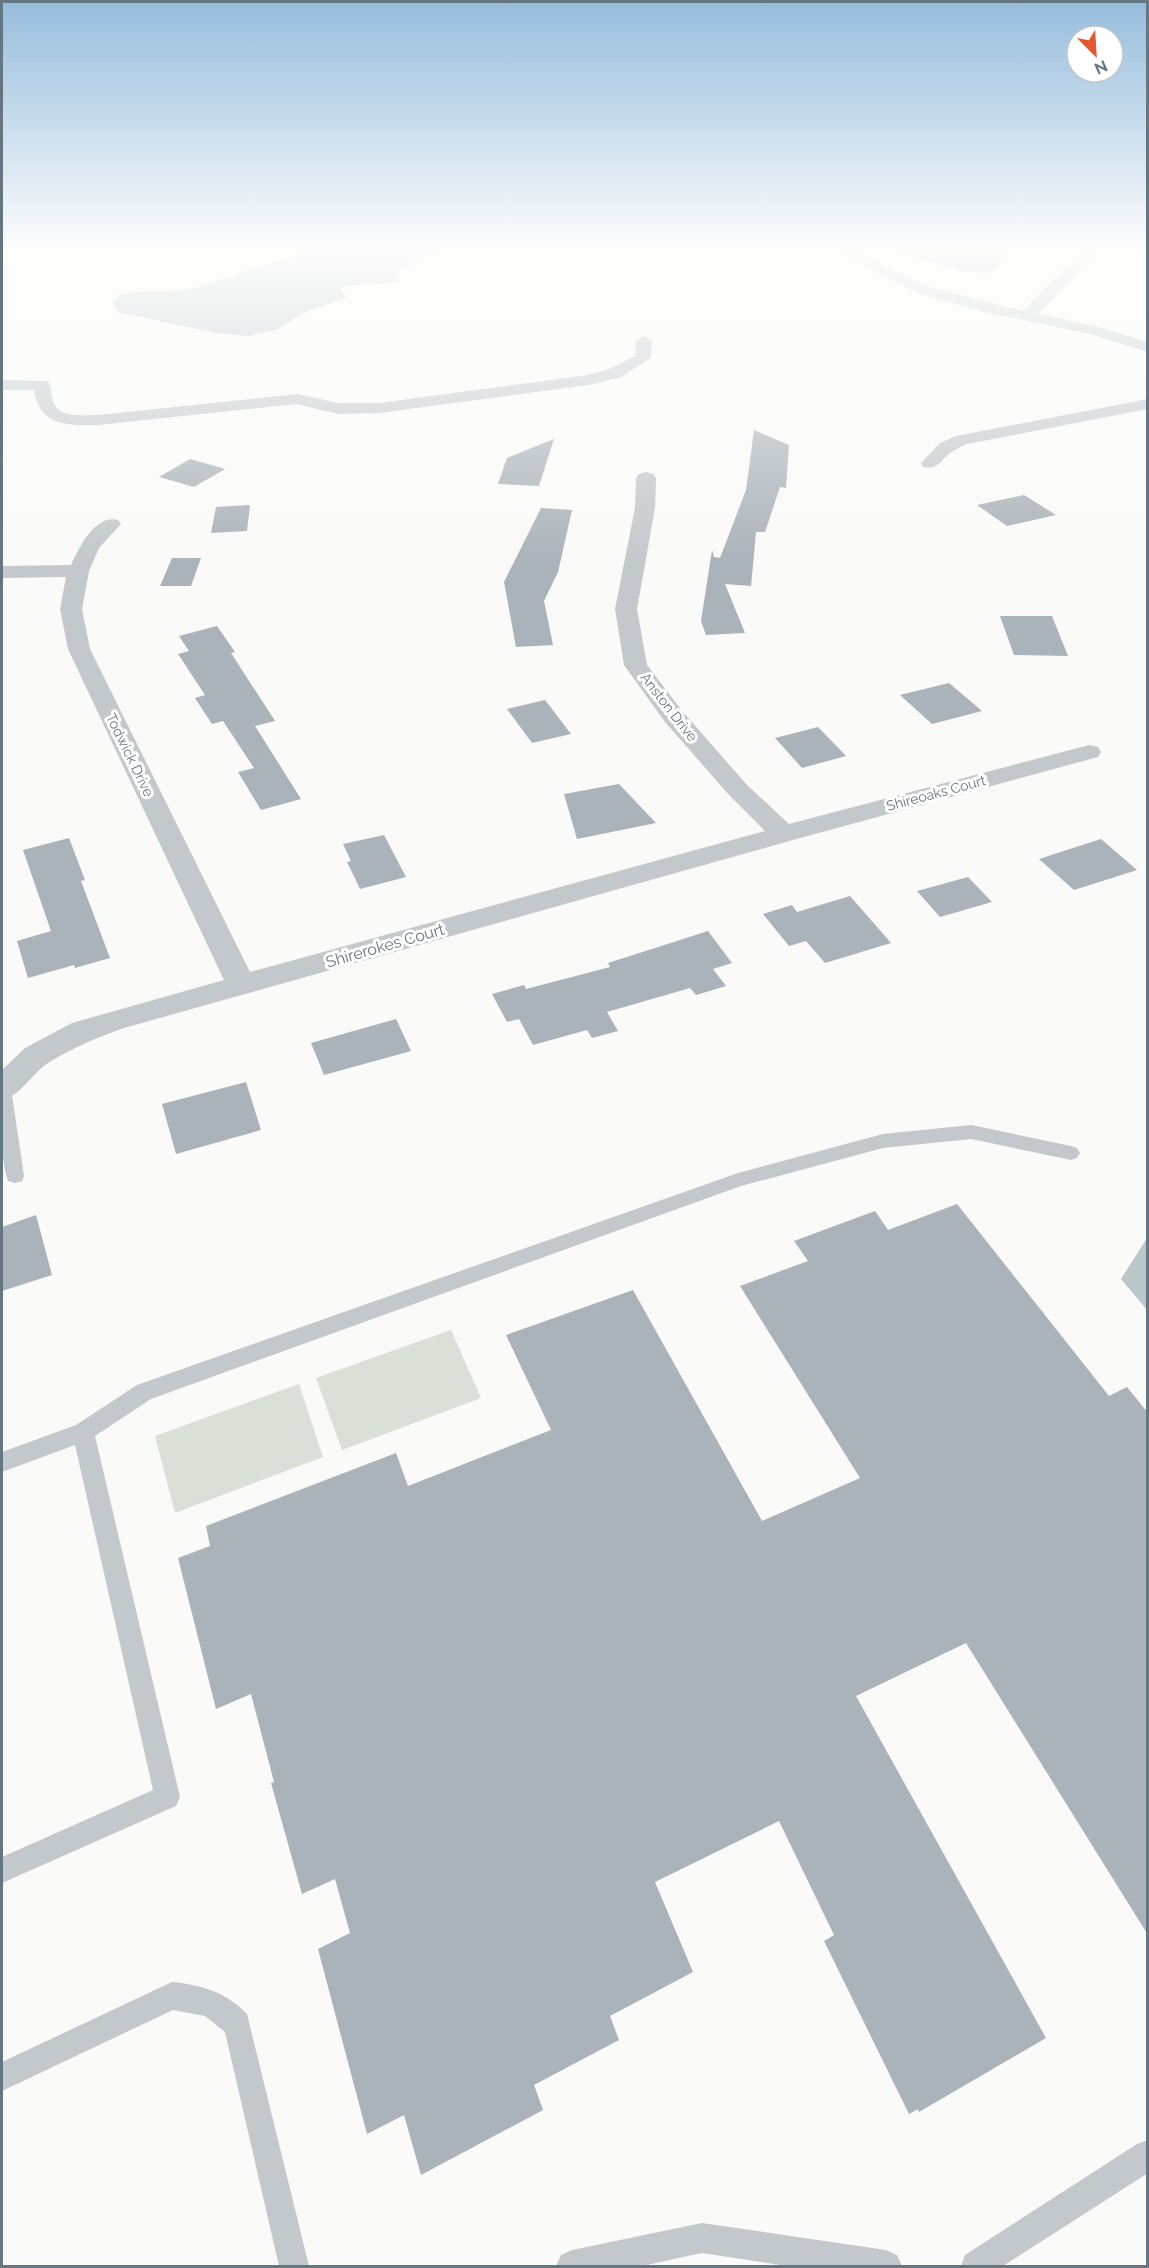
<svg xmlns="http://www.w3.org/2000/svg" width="1149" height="2268" font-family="Raleway,sans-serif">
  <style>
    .green { fill: #dadfd7 }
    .water { fill: #bbc7cb }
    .building { fill: #aab3b9 }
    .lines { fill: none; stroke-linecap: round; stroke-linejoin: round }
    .service { fill: #c3c8cc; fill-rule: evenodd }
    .minor { fill: #c3c8cc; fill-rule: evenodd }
    .labels { text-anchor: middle; stroke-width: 6; stroke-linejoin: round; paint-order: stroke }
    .far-street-label { font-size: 14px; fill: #657683; stroke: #fff }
    .street-label { font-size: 16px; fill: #657683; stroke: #fff }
  </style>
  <rect width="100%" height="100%" fill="#fafaf8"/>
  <g class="green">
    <polygon points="451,1330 481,1398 342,1450 316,1378"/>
    <polygon points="299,1384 323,1457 175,1513 155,1436"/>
  </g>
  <g class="water">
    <polygon points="327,245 459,245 438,252 395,272 398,282 343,286 342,291 347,297 303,313 276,330 247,336 216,333 118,312 113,302 120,295 143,291 170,291 196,288"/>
    <polygon points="1147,1238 1147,1310 1121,1279"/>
  </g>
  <g class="building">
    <polygon points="898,245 1012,245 996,269 985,273 973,270 966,272 897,252"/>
    <polygon points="754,430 789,445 786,488 780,487 765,532 756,532 751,586 725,584 745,633 706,635 701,621 712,550 714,557 720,558 746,490"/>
    <polygon points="554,439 539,486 498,484 507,458"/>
    <polygon points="190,459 225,469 194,487 159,477"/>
    <polygon points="1024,495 1056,515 1007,526 977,505"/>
    <polygon points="250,505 247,531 211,533 216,507"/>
    <polygon points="541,508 572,510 558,572 544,601 553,645 516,647 504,582"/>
    <polygon points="172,558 201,558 191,586 160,586"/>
    <polygon points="1000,616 1052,616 1068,656 1014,655"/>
    <polygon points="217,626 235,652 231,653 275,721 255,726 301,799 261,810 238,772 254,768 223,721 212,724 195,698 205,695 178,654 189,651 179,636"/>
    <polygon points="949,683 982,711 932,724 900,695"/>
    <polygon points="545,700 571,734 532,743 507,709"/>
    <polygon points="818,727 846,756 802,768 775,738"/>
    <polygon points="619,784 656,823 577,839 564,794"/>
    <polygon points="384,835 406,877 360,889 347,862 351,861 343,844"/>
    <polygon points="69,838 85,880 81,881 110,958 75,968 74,965 28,978 17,941 51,931 23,850"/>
    <polygon points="1101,839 1137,870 1074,890 1039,859"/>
    <polygon points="968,877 992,902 940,917 917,891"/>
    <polygon points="850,896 891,943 825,963 806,941 789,946 763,914 792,905 797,912"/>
    <polygon points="708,931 732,963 713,969 726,986 696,995 690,988 607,1012 618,1031 592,1038 587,1030 533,1045 519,1019 507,1022 492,994 524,985 526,989 610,967 608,963"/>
    <polygon points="396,1019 411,1051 324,1075 311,1043"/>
    <polygon points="246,1082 261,1130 176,1154 162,1104"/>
    <polygon points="957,1204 1109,1396 1127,1387 1148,1413 1148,1935 966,1643 856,1696 1046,2038 919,2112 918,2109 909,2114 824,1941 834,1935 779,1821 655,1882 693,1972 610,2016 619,2040 534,2085 543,2110 421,2175 404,2115 367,2134 318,1949 350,1933 335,1879 302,1894 271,1783 274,1782 251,1694 216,1709 178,1558 210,1546 206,1526 396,1453 408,1486 551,1430 506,1335 633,1290 762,1521 860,1478 740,1286 808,1261 794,1241 875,1211 888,1230"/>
    <polygon points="36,1215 52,1275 2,1291 2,1227"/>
  </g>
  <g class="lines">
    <g class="service">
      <path d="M2,1082L8,1083L11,1088L24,1176L22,1181L15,1183L8,1181C0,1160 0,1105 2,1082Z"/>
      <polygon points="971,1125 1071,1146 1077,1148 1080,1153 1077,1158 1071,1160 971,1139 883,1148 741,1186 151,1399 95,1436 180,1797 176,1806 2,1883 2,1857 153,1790 75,1445 2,1472 2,1452 76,1425 137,1385 738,1173 883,1134"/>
      <path d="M172,1982C202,1985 226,1992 247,2014L309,2266H279L225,2032L205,2016L173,2010L2,2091V2062Z"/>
      <polygon points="1148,2140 1148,2173 1003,2266 961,2266 965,2255 1137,2144"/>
      <polygon points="702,2223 886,2250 897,2255 902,2266 787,2266 702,2253 642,2266 556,2266 561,2255 572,2250"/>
    </g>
    <g class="minor">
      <polygon points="831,245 848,245 896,272 929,287 1023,311 1089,245 1104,245 1038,314 1098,327 1148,342 1148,352 1090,334 980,311 919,293 875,272"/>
      <path d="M644,336L652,341L651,358L621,377L589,385L379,413L338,414L297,404L98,425C67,425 40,427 34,390H2V380L48,381C52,388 51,394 53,401C58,419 84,415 98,415L298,394L338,403H379L588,375L609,369L635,356L636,341Z"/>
      <path d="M1148,399V409L967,444C963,446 957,448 953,451C941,458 939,471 923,467L921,463L940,443L956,436Z"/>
      <path d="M646,472L653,474L656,478L655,508L637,609L647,665L683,712L748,786L789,824L1089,745L1098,747L1101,752L1098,757L793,840L124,1028C98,1037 72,1048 48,1063C31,1074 22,1095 2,1100V1070L25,1048L72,1023L224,980L68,649L60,609L66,577L2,578V566L71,565C79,548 95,514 118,520L121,524L99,548L89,571L82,609L90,649L250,972L765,831L730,796L665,722L624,665L615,609L635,508L636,478L639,474Z"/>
    </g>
  </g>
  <linearGradient id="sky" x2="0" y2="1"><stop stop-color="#96bcdc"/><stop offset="0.44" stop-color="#fdfdfc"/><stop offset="1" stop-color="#fdfdfc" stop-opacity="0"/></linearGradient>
  <rect width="1149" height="562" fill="url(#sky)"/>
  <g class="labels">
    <g class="far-street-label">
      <text transform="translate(669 707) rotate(52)" y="5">Anston Drive</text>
      <text transform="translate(130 755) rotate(64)" y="5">Todwick Drive</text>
      <text transform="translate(936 793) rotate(-15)" y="5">Shireoaks Court</text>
    </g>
    <g class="street-label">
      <text transform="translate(385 945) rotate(-16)" y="6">Shirerokes Court</text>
    </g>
  </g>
  <rect width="1149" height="2268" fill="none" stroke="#657683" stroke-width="6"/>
  <g transform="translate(1095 54) rotate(156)"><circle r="28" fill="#ffffff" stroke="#c1c8cd" stroke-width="1.5"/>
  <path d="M0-4.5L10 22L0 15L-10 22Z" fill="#e4572e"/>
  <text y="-9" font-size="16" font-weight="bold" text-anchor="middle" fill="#657683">N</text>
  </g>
</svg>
